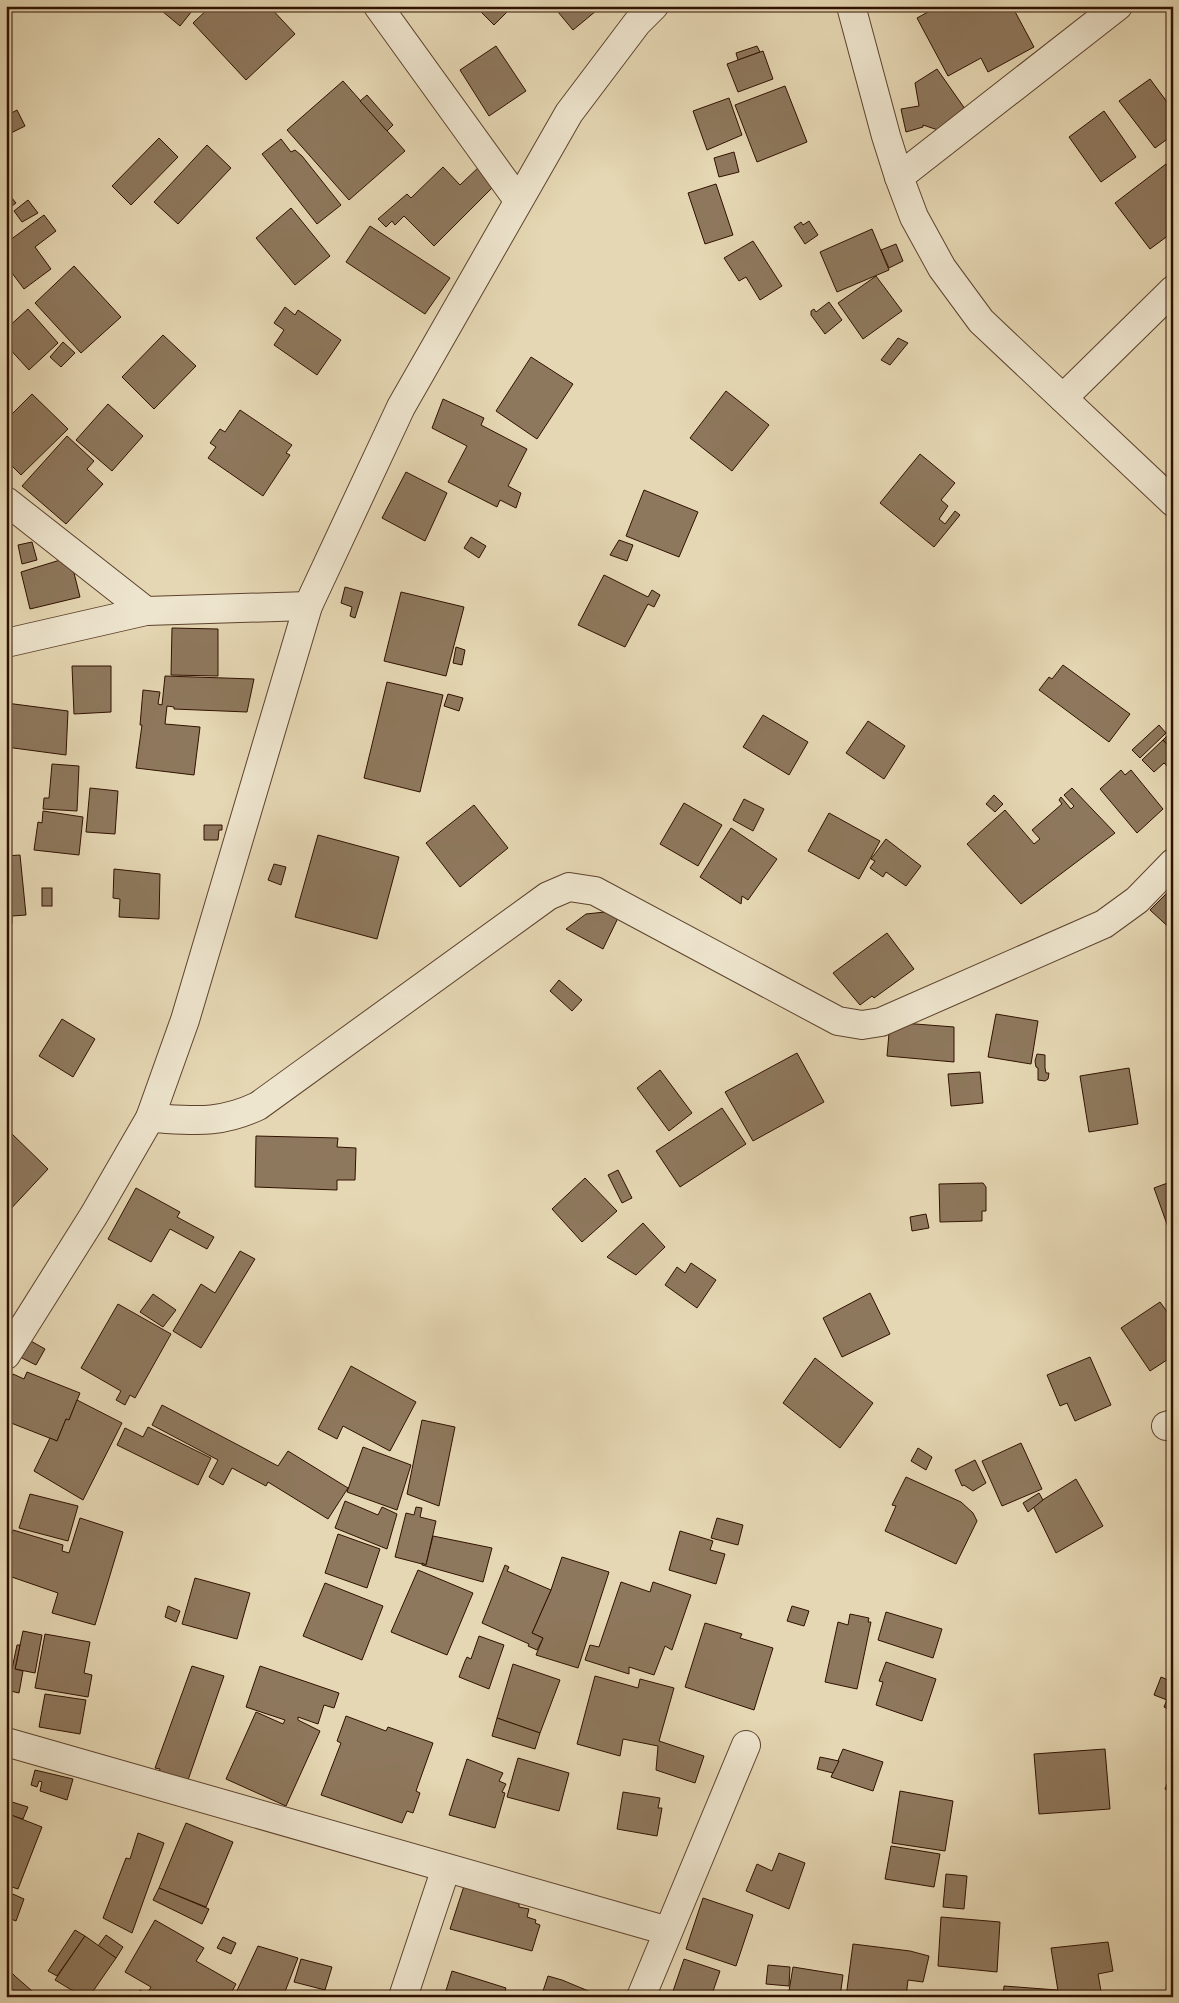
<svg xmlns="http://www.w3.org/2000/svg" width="1179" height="2003" font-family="Cardo,serif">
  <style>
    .building { fill: #8e785d; stroke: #301100 }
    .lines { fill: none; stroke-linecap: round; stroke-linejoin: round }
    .minor-casing { stroke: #5d422d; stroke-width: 30 }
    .minor { stroke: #eee5ce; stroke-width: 28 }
  </style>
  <rect width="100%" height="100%" fill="#e5d7b3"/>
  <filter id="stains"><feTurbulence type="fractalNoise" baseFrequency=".004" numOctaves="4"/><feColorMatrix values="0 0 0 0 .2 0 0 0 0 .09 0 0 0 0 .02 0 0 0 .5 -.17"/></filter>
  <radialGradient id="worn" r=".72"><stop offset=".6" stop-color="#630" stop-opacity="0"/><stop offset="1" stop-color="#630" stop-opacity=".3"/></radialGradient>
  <g class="building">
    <polygon points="166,6 196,6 180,26 162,11"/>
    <polygon points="211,6 269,6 295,34 246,80 193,23"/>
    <polygon points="475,6 513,6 494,25"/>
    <polygon points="553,6 602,6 573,30"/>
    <polygon points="908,6 923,6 909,11"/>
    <polygon points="939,6 1012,6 1034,47 988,72 981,58 948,76 917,18"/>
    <polygon points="496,46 526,91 489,116 460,70"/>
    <polygon points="757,46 760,52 738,60 736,53"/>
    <polygon points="763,51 773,79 738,92 727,64"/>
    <polygon points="937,69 970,116 944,132 923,125 923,127 906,132 901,109 919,106 915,83"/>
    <polygon points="1150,79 1173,110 1173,135 1155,148 1119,101"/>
    <polygon points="343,81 405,151 349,200 287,130"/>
    <polygon points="785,86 807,142 757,162 735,105"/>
    <polygon points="367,95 393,125 387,131 360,101"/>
    <polygon points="729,98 742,135 707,150 693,111"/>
    <polygon points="17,110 25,126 7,135 6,116"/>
    <polygon points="1104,111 1136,157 1101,182 1069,137"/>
    <polygon points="159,138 178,157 131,205 112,186"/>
    <polygon points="281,139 291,152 295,150 302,156 341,205 317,224 262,154"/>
    <polygon points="207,145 231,168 178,224 154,202"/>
    <polygon points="734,152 739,172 719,177 714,158"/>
    <polygon points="482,164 499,181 434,246 404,216 395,225 392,221 386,227 378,219 407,194 411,198 443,167 460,185"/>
    <polygon points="1166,164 1173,173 1173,232 1150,249 1115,203"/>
    <polygon points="716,184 733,235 705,244 688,193"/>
    <polygon points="6,191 16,203 6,210"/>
    <polygon points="28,200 38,213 22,222 14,211"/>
    <polygon points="291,208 330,256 295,285 256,238"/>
    <polygon points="44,215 56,231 35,247 51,269 24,289 6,265 6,243"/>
    <polygon points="809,221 818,235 805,244 794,227 801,222 803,225"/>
    <polygon points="370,226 450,278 425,314 346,262"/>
    <polygon points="872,229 889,270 837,292 820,252"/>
    <polygon points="753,241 782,286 760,300 746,277 739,281 724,258"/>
    <polygon points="896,244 903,261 889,268 881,250"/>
    <polygon points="74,266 121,317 81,353 35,303"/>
    <polygon points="876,276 902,311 863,339 838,303"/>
    <polygon points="829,302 842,320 825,334 811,315 811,311 814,309 816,312"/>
    <polygon points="285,307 295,315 298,310 341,340 317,375 274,345 284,330 274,323"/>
    <polygon points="28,309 58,343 29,370 6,345 6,329"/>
    <polygon points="163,335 196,366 154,409 122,377"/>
    <polygon points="898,338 908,343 890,365 881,360"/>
    <polygon points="63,342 75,353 61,367 50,357"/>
    <polygon points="531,357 573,384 537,439 496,411"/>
    <polygon points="726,391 769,425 732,471 690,438"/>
    <polygon points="32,394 68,429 21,475 6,460 6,420"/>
    <polygon points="443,399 484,418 481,425 527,449 508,486 521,493 516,508 500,500 497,507 448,482 467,446 432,428"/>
    <polygon points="108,404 143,436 112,471 76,440"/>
    <polygon points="240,410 292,445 286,453 290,455 263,496 208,458 216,447 210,443 220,429 225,432"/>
    <polygon points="67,436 94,461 87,469 103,484 66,524 22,486"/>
    <polygon points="920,454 955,483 941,500 948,506 939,519 945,524 955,511 960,515 934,547 880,503"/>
    <polygon points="406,472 447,493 425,541 382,518"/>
    <polygon points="644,490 698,512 679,557 626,536"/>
    <polygon points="471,537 486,546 479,558 464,548"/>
    <polygon points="619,540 633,545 627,561 610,555"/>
    <polygon points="32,542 37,560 22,564 18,545"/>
    <polygon points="70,557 80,597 30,609 21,572"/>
    <polygon points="604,575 648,597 652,590 660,595 654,607 648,604 625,647 578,625"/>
    <polygon points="345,587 363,592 355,618 350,616 352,607 341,603"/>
    <polygon points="401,592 464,607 446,676 384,661"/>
    <polygon points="172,628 218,629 218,676 171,675"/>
    <polygon points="456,647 465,650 462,665 453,663"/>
    <polygon points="1063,665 1130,714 1109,742 1039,690 1049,677 1052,679"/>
    <polygon points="72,666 111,666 111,712 74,714"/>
    <polygon points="165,676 254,679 247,712 174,709 174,707 167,706 165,724 200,727 194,775 136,768 142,725 140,725 143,690 160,692 158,704 162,705"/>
    <polygon points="387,682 443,695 420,792 364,778"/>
    <polygon points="448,694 463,698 459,711 444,706"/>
    <polygon points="6,703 68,711 66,755 6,747"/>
    <polygon points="763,715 808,742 789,775 743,747"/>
    <polygon points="868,721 905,746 884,779 846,753"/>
    <polygon points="1159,725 1166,733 1140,758 1132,750"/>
    <polygon points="1173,730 1173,751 1163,740"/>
    <polygon points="1163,740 1173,751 1173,772 1164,763 1154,772 1142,760"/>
    <polygon points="52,764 79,766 77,811 43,809 44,798 49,798"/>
    <polygon points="1121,770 1125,775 1131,770 1163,809 1137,833 1100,789"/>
    <polygon points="90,788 118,791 115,834 86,832"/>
    <polygon points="1072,788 1115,833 1021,904 967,844 1005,810 1034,844 1040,839 1032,830 1062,804 1059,800 1061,797 1071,809 1074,806 1064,795"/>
    <polygon points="994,795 1003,804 995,812 986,804"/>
    <polygon points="744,799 764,809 753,831 733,820"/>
    <polygon points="684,803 722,825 698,866 660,844"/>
    <polygon points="474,805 508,848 460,887 426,843"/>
    <polygon points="43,811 83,817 79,855 34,850 38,822 42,823"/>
    <polygon points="829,813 880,841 859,879 808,851"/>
    <polygon points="204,825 222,825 222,830 219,830 218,840 204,840"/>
    <polygon points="731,828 777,859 748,900 742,896 741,904 700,877"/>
    <polygon points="318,835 399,857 377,939 295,917"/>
    <polygon points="886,839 921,866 906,886 886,872 883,877 870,868 875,861 871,859"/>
    <polygon points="20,855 26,915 12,916 12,924 6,924 6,856"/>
    <polygon points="274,864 286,867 281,885 268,880"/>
    <polygon points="114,869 160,874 159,919 119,917 120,899 113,898"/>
    <polygon points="1173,887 1173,931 1150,910"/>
    <rect x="42" y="888" width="10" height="18"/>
    <polygon points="605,912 618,918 603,949 566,929 586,914"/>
    <polygon points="887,933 914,969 874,998 872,996 860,1005 833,973"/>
    <polygon points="559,980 582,1000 572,1011 550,991"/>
    <polygon points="996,1014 1038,1021 1031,1064 988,1057"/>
    <polygon points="62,1019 95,1039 73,1077 39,1056"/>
    <polygon points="890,1022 954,1027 954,1062 887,1056"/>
    <polygon points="797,1053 824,1102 753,1141 725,1092"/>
    <polygon points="1037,1054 1045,1055 1045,1068 1046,1073 1049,1073 1048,1079 1045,1081 1038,1080 1038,1068 1036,1067 1035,1061"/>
    <polygon points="1129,1068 1138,1124 1089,1132 1080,1076"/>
    <polygon points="660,1070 692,1113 669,1131 637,1088"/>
    <polygon points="980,1072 983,1103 951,1106 948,1074"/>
    <polygon points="722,1108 746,1144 680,1187 656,1151"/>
    <polygon points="10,1132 48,1169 6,1214 6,1136"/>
    <polygon points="256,1136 338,1138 337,1147 356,1148 355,1180 337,1180 337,1190 255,1187"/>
    <polygon points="618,1170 632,1198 622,1203 608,1175"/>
    <polygon points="585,1178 617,1211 582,1242 552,1209"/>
    <polygon points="1173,1181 1173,1241 1154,1188"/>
    <polygon points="983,1183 986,1187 986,1211 982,1211 982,1221 940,1222 939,1184"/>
    <polygon points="136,1188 180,1212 177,1217 214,1237 207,1249 170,1229 151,1262 108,1239"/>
    <polygon points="926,1214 929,1228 912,1231 910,1217"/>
    <polygon points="643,1223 665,1247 636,1275 607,1257"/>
    <polygon points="240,1251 255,1259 201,1348 173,1331 201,1284 215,1293"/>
    <polygon points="691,1263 716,1280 697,1308 665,1285 677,1267 685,1273"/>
    <polygon points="870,1293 890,1334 842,1357 823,1318"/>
    <polygon points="153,1294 176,1310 163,1327 140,1312"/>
    <polygon points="1160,1302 1173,1320 1173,1356 1150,1371 1121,1328"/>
    <polygon points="118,1304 171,1334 135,1398 130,1395 125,1405 116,1400 121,1391 81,1368"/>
    <polygon points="29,1340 45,1349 36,1365 20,1357"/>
    <polygon points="1090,1357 1111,1405 1075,1421 1067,1403 1060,1406 1047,1375"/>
    <polygon points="815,1358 873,1403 840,1448 783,1403"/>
    <polygon points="351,1366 416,1402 390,1451 343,1426 337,1439 318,1429"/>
    <polygon points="27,1372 80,1393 69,1420 66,1419 57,1441 6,1421 6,1390 13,1374 24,1379"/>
    <polygon points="77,1400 122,1423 83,1500 34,1471 50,1438 57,1441 66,1419 69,1420"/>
    <polygon points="162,1405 278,1466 288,1451 348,1488 328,1519 268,1482 266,1486 232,1468 223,1485 209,1477 218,1460 152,1425"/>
    <polygon points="422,1420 455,1427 439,1506 407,1494"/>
    <polygon points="148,1427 211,1458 198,1485 117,1445 125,1428 143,1437"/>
    <polygon points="1021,1443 1042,1489 1002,1506 982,1461"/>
    <polygon points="363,1447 411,1465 397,1510 347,1492"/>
    <polygon points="918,1448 932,1457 926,1470 911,1461"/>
    <polygon points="975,1460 986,1483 973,1491 964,1485 962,1486 955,1470"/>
    <polygon points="906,1477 961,1502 973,1513 977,1521 956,1564 885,1531 896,1506 892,1505"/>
    <polygon points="1076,1479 1103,1526 1056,1553 1033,1506"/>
    <polygon points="1039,1493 1043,1500 1028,1512 1023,1503"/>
    <polygon points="30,1494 78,1506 68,1541 19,1528"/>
    <polygon points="345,1501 378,1515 382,1507 397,1514 387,1549 335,1528"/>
    <polygon points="416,1507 422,1508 420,1517 436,1521 426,1565 395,1557 406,1513 414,1515"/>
    <polygon points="80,1518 123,1532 95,1625 52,1613 58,1593 6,1575 6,1554 13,1530 63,1545 62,1551 69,1553"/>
    <polygon points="717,1518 743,1525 738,1545 711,1538"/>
    <polygon points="680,1531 713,1541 710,1550 725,1554 716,1584 669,1570"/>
    <polygon points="338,1534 380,1549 367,1588 325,1573"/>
    <polygon points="433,1536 492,1548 483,1582 422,1565 422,1563 426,1565"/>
    <polygon points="562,1557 609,1572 578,1668 536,1655 543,1638 532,1633 551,1590"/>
    <polygon points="505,1565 509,1567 507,1571 551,1590 532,1633 543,1638 537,1650 528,1646 529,1644 482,1623"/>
    <polygon points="418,1570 473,1593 447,1655 391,1632"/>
    <polygon points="195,1578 250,1593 237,1639 182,1624"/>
    <polygon points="621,1582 650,1592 653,1582 691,1595 672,1650 665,1646 654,1675 629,1667 629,1674 585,1660 590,1645 599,1647"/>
    <polygon points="325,1583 383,1606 362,1660 303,1636"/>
    <polygon points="168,1606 180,1611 176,1622 165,1617"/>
    <polygon points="792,1606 809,1611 804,1626 787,1621"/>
    <polygon points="886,1612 942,1629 933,1658 878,1640"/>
    <polygon points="850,1614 869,1618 868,1622 871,1622 857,1689 825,1682 838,1622 848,1625"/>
    <polygon points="705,1623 742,1634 740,1638 773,1648 754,1710 685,1687"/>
    <polygon points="23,1631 42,1635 35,1673 15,1669"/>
    <polygon points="45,1634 90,1642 84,1673 92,1675 88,1697 35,1688"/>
    <polygon points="479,1636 504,1645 489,1689 459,1677 465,1661 467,1657 471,1659"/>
    <polygon points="17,1645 20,1645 15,1669 23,1671 19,1693 6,1690 6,1667 12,1669"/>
    <polygon points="886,1662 936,1679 922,1721 876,1705 883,1682 879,1681"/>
    <polygon points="513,1664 560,1680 540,1733 497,1718"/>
    <polygon points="192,1666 224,1676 187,1783 159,1773 160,1769 155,1768"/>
    <polygon points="260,1666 339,1693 334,1708 324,1705 318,1724 298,1717 298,1720 320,1731 286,1806 226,1779 256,1712 283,1724 285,1720 246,1707"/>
    <polygon points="595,1676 638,1688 640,1679 674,1688 659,1741 704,1756 695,1783 656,1770 658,1746 623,1739 620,1756 577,1744"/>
    <polygon points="1161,1677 1173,1682 1173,1711 1164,1707 1167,1700 1154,1695"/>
    <polygon points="45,1694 86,1700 80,1734 39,1727"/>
    <polygon points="346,1716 386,1731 388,1727 433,1743 416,1791 420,1793 413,1813 407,1811 402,1823 321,1795 341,1743 337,1741"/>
    <polygon points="497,1718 540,1733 535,1749 492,1736"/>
    <polygon points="843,1749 883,1762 873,1791 831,1777"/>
    <polygon points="1105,1749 1110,1809 1039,1814 1034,1754"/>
    <polygon points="820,1757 839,1761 833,1773 817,1769"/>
    <polygon points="518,1758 569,1773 559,1811 507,1797"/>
    <polygon points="467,1759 503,1773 499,1781 506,1784 502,1792 505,1793 495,1828 449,1815"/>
    <polygon points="35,1770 73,1779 67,1800 40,1791 42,1782 39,1781 37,1787 31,1785"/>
    <polygon points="1173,1770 1173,1793 1165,1789"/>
    <polygon points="900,1791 953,1801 945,1851 892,1843"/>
    <polygon points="623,1792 660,1798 658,1808 662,1808 657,1836 617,1829"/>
    <polygon points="12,1802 28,1807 23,1819 7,1814"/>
    <polygon points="6,1813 42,1827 18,1889 6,1885"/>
    <polygon points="186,1823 233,1842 206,1907 159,1888"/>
    <polygon points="138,1833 164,1843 132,1933 103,1918 126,1858 130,1859"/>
    <polygon points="891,1846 940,1854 934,1887 885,1879"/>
    <polygon points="779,1853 805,1863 789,1909 746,1891 757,1864 772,1871"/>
    <polygon points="946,1874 967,1876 964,1909 943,1907"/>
    <polygon points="464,1886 519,1904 519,1907 529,1909 527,1917 536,1920 535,1923 540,1925 532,1951 450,1929"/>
    <polygon points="159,1888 209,1909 202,1924 153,1900"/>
    <polygon points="6,1891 24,1899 16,1921 6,1917"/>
    <polygon points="703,1898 753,1915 736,1966 686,1949"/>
    <polygon points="941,1917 1000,1922 997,1972 938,1966"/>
    <polygon points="155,1920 204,1948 196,1961 236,1984 229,1997 136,1997 140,1990 147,1994 151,1987 125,1972"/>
    <polygon points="75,1930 85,1936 57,1976 48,1971"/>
    <polygon points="106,1935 123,1947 116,1958 98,1946"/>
    <polygon points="85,1936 116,1958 89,1997 83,1997 55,1980"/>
    <polygon points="223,1937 236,1943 231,1954 217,1948"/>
    <polygon points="1108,1942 1113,1971 1098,1974 1102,1997 1059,1997 1051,1948"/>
    <polygon points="853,1944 910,1951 929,1956 923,1982 908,1980 906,1997 846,1997"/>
    <polygon points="258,1946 298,1958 283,1997 234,1997"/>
    <polygon points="301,1959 332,1967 325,1990 294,1982"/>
    <polygon points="684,1959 720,1971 711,1997 671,1997"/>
    <polygon points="768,1965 790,1967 789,1986 766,1984"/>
    <polygon points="793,1967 843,1975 840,1997 788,1997"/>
    <polygon points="9,1970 16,1977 39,1997 6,1997 6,1973"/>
    <polygon points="452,1971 506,1988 503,1997 444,1997"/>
    <polygon points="548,1976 562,1980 603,1997 541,1997"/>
    <polygon points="1004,1986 1057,1990 1056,1997 1003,1997"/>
  </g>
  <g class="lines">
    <defs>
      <g id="minor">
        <polyline points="378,6 518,200"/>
        <polyline points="851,6 886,136 899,177 914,217 942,268 981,321 1173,502"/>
        <polyline points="899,177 1118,6"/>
        <polyline points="1063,398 1173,290"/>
        <polyline points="6,501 146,611"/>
        <polyline points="6,643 146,611 308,606"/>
        <path d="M150,1118C192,1120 218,1125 258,1106L548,896L569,887L595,891L838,1021L862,1025L881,1022L1104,924L1137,900L1173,863"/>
        <polyline points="6,1355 94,1215 150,1118 185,1020 308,606 401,407 569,113 637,23 654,6"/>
        <polyline points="1166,1426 1173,1424"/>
        <polyline points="6,1742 668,1931"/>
        <polyline points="403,1997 446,1868"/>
        <polyline points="641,1997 746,1745"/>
      </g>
    </defs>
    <use href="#minor" class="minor-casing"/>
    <use href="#minor" class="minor"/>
  </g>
  <rect width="1179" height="2003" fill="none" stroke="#e5d7b3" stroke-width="25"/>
  <rect x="8" y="8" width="1164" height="1988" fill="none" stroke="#301100" stroke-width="2.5"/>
  <rect x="12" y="12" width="1154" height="1978" fill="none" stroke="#301100"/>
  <rect width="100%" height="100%" filter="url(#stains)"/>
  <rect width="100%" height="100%" fill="url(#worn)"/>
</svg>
